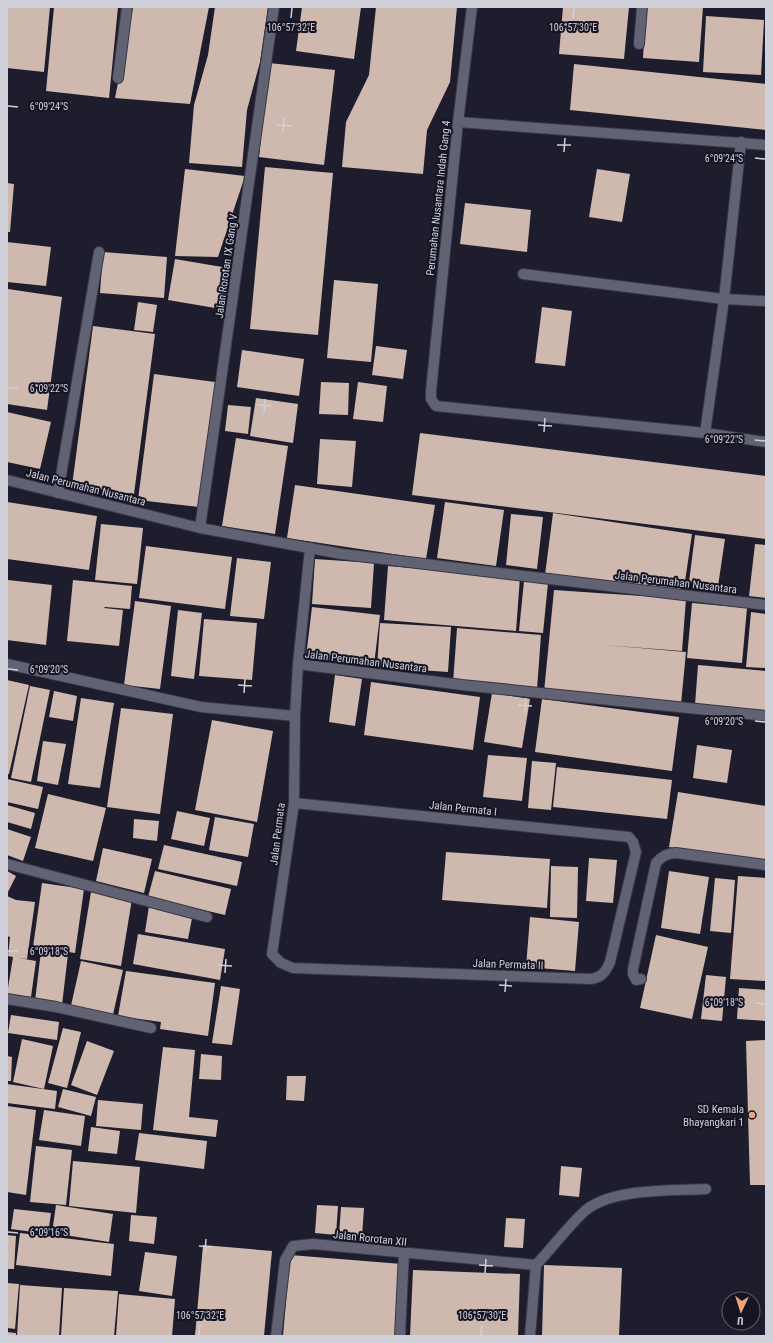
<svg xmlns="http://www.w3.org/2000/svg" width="773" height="1343" font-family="'Roboto Condensed',sans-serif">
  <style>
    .building { fill: #cfb9ae }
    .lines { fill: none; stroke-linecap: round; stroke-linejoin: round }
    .minor-casing { stroke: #383745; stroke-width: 12 }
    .minor { stroke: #626275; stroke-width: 10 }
    .ticks { fill: none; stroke: #d0d0db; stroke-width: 1.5 }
    .poi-dot { fill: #f1a17b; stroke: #151423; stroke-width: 1.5 }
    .labels { text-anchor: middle; stroke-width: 4; stroke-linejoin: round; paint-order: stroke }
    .street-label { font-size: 11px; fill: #d0d0db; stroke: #151423 }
    .poi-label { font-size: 11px; fill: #d0d0db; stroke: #151423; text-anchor: end }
    .ticks-label { font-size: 10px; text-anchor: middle; fill: #d0d0db; stroke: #151423; stroke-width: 4; stroke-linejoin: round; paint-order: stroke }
  </style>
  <rect width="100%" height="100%" fill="#1e1d2d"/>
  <g class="building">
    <polygon points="7,7 50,7 44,72 7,68"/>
    <polygon points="54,7 118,7 109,98 46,91"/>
    <polygon points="133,7 209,7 190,104 115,98"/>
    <polygon points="215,7 268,7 260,62 247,110 242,167 189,163 194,105 208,55"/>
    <polygon points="302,7 361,7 354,59 296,51"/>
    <polygon points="376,7 457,7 450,82 427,130 423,174 342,167 346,122 369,75"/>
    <polygon points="563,7 629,7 624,59 559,54"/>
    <polygon points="646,7 703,7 699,62 643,58"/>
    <polygon points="706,16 764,20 761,75 703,72"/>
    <polygon points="269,63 335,70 324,165 259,157"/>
    <polygon points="574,64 766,84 766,130 570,110"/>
    <polygon points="265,167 333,173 318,335 250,329"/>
    <polygon points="185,169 245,176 218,257 175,256"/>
    <polygon points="597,169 630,174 622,222 589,217"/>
    <polygon points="7,183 14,184 10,232 7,232"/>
    <polygon points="465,203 531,210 527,252 460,244"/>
    <polygon points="7,242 51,247 46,286 7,282"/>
    <polygon points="103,252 167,257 164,298 100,293"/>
    <polygon points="175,259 234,269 227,310 168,300"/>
    <polygon points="334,280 378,284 371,362 327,358"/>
    <polygon points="8,289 62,297 47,410 7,404"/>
    <polygon points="138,302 157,305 153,332 134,330"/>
    <polygon points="542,307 572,311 565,366 535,363"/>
    <polygon points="93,326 155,334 134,494 72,486"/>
    <polygon points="376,346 407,350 403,379 372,375"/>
    <polygon points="242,350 304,359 299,396 237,387"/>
    <polygon points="154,374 215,382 199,507 138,500"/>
    <polygon points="321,382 349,383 348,415 319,414"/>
    <polygon points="358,382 387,386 383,422 353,419"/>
    <polygon points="256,398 298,404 293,443 250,436"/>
    <polygon points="228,405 251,407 248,434 225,431"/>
    <polygon points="7,412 51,422 40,469 7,462"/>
    <polygon points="420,433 766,476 766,539 412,495"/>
    <polygon points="236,438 288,446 275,534 222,526"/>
    <polygon points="320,439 356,441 352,487 317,484"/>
    <polygon points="295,485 435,505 426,559 287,538"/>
    <polygon points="7,502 97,516 89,570 7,559"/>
    <polygon points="445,502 504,510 496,566 437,558"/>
    <polygon points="553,513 692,534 683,595 545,575"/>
    <polygon points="511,514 543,517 537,569 506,565"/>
    <polygon points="101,524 143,528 137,584 95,580"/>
    <polygon points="695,535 725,539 718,586 689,582"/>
    <polygon points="755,544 766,545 766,598 749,596"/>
    <polygon points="146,546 232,557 225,609 139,598"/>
    <polygon points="237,558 271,562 264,619 230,616"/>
    <polygon points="315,559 374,563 371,608 312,604"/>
    <polygon points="388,566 520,577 516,631 384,620"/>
    <polygon points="8,580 52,585 46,645 7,640"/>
    <polygon points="73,580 132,586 130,609 105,607 104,608 123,610 119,646 67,641"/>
    <polygon points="524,581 548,583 543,633 519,631"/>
    <polygon points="554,590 686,599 682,651 605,645 686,652 681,704 544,692"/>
    <polygon points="135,601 171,606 160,689 124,685"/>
    <polygon points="692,603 747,608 742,663 687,658"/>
    <polygon points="312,607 380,615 374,665 306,657"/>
    <polygon points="178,610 202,613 194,679 171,676"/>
    <polygon points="751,612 766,614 766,668 746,667"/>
    <polygon points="204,619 257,623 252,680 199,676"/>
    <polygon points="380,623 451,627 448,672 377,667"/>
    <polygon points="457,628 541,635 537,689 453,683"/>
    <polygon points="698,665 766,671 766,711 695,705"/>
    <polygon points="335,675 362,679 355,726 329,722"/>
    <polygon points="7,680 29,685 9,774 7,774"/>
    <polygon points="371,682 480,697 473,750 364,735"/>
    <polygon points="30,686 50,690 31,782 11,778"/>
    <polygon points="54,691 77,696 73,721 49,717"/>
    <polygon points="492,693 530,699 522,748 484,742"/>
    <polygon points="81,698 114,703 100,788 68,784"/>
    <polygon points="542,699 679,717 672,771 535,752"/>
    <polygon points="121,708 173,714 160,814 107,807"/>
    <polygon points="212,720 273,731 257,822 195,810"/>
    <polygon points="43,741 66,744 58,785 37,781"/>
    <polygon points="697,745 732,750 727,783 693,778"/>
    <polygon points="488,755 527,758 522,801 483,797"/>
    <polygon points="532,761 556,763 551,810 528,808"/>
    <polygon points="557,767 672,780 667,819 553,807"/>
    <polygon points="7,779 43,787 38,809 7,802"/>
    <polygon points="678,792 766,806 766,863 669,847"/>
    <polygon points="48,794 106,808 93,861 35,848"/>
    <polygon points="7,805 35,813 31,829 7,822"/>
    <polygon points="177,811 210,818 204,846 171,839"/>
    <polygon points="215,817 254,824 248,857 209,850"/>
    <polygon points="134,819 159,821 157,841 133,838"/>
    <polygon points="7,829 31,837 23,861 7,855"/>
    <polygon points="164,845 242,862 237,886 158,869"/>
    <polygon points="103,848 152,859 144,893 96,881"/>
    <polygon points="446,852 550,859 547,908 442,900"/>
    <polygon points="589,858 617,860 613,903 586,901"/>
    <polygon points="551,866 578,867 577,918 550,917"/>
    <polygon points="7,871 16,876 7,894"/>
    <polygon points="155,871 231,889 225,915 148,897"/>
    <polygon points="669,871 709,877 700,934 661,928"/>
    <polygon points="738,876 766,878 766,981 730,979"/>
    <polygon points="715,878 735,880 731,933 710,931"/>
    <polygon points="42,883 84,889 75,953 33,947"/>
    <polygon points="91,892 132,899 121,966 80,959"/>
    <polygon points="7,896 16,900 35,902 27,959 19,958 36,961 31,997 7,994 13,957 8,956 10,937 7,936"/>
    <polygon points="149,906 193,913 188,939 145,932"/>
    <polygon points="530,917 579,922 575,971 526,967"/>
    <polygon points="138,934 225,949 220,980 133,964"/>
    <polygon points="656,935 708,947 692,1019 640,1008"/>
    <polygon points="41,951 68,954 62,1005 35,1001"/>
    <polygon points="81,961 123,970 112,1019 70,1010"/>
    <polygon points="126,971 215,983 208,1036 160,1029 161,1022 118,1016"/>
    <polygon points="706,975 726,977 722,1021 701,1019"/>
    <polygon points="221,986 240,989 232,1045 212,1043"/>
    <polygon points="739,988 766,990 766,1021 737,1019"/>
    <polygon points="11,1015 59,1022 57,1040 8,1033"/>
    <polygon points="63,1028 81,1032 67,1088 48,1083"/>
    <polygon points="22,1039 53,1046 44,1089 13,1082"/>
    <polygon points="766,1040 766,1185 750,1185 746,1041"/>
    <polygon points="87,1041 114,1051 97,1095 71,1085"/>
    <polygon points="163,1047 195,1050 189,1117 218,1120 216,1137 153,1130"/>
    <polygon points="201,1054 222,1056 221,1080 199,1079"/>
    <polygon points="7,1056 12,1057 11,1081 7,1081"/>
    <polygon points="287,1076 306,1076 304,1101 286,1100"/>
    <polygon points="7,1084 57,1091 55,1109 7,1103"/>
    <polygon points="63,1089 96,1097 91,1116 58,1107"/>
    <polygon points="98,1100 143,1104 141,1130 96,1126"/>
    <polygon points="7,1106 36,1110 26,1195 7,1192"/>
    <polygon points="44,1110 85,1116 81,1146 39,1140"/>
    <polygon points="91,1127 120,1131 117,1154 88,1151"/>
    <polygon points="139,1133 207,1141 204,1169 135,1160"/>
    <polygon points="36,1146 72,1150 66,1205 30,1202"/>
    <polygon points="73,1161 140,1167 136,1213 69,1206"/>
    <polygon points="561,1166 582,1168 579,1197 559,1195"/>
    <polygon points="56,1205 113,1214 109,1242 52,1233"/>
    <polygon points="317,1205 338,1206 336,1235 315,1233"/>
    <polygon points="341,1207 364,1208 362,1236 339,1235"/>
    <polygon points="14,1209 51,1213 48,1234 11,1229"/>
    <polygon points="131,1215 157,1217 154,1244 129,1241"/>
    <polygon points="506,1218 525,1219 523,1248 504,1247"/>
    <polygon points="20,1233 114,1244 111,1276 16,1265"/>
    <polygon points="7,1235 16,1236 14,1269 7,1269"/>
    <polygon points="203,1245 272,1251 264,1336 195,1336"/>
    <polygon points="145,1252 177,1256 172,1296 139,1291"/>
    <polygon points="290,1255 402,1264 396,1336 283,1336"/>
    <polygon points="544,1265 622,1268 619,1336 542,1336"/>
    <polygon points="413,1270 520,1274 518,1336 410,1336"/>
    <polygon points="7,1283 19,1284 15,1329 7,1328"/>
    <polygon points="20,1285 62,1288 59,1336 17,1336"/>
    <polygon points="64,1288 118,1291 114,1336 61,1336"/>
    <polygon points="119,1294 175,1299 172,1336 116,1336"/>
    <polygon points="7,1332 16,1333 16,1336 7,1336"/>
  </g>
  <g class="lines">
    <defs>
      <g id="minor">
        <polyline points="472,7 458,122 431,391 431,399 436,406 705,433 724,299 741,142"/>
        <polyline points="639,44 642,7"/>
        <polyline points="118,78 127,7"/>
        <polyline points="458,122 766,145"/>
        <polyline points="523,274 724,299 766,301"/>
        <polyline points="705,433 766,442"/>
        <polyline points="7,480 200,528 342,554 766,605"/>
        <polyline points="58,493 99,252"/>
        <polyline points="200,528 274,7"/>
        <polyline points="7,664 201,707 295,716"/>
        <polyline points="298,664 462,685 766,716"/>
        <path d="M294,803L629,837L633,842L636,852L610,962C605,973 602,977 591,979L293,968L281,963L272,954L294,803L295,716L298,664L310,548"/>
        <polyline points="7,864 207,917"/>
        <path d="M641,979L636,980L633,974V969L656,863C662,856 666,854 676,853L766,865"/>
        <polyline points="7,999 56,1007 151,1028"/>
        <path d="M276,1336L285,1260L293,1246L313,1244L536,1265C551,1249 570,1224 586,1210C613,1188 671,1191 706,1189"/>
        <polyline points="400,1336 404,1253"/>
        <polyline points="530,1336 536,1265"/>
      </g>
    </defs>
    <use href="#minor" class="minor-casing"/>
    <use href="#minor" class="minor"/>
  </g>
  <path class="ticks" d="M291,18L292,8M573,18L574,8M8,106L18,107M277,125L291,126M283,132L284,118M557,145H571M564,152L565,138M755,158L765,159M8,388H18M257,405L271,406M264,413L265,399M538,425L552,426M544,432L545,418M755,440L765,441M8,669L18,670M238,685L252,686M244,693L245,679M518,705L532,706M525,712L526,698M755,721L765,722M8,951H18M218,965L232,966M225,973L226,959M499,985L512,986M505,992L506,979M755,1003L765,1004M8,1232L18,1233M199,1246L212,1247M205,1253L206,1239M479,1265L493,1266M485,1273L486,1259M199,1335L200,1325M481,1335L482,1325"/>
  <circle class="poi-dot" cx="752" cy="1115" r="4"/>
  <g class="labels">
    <g class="street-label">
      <text transform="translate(438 198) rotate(-84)" y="4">Perumahan Nusantara Indah Gang 4</text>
      <text transform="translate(226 266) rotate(-82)" y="4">Jalan Rorotan IX Gang V</text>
      <text transform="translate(86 487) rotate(14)" y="4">Jalan Perumahan Nusantara</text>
      <text transform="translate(676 582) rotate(7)" y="4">Jalan Perumahan Nusantara</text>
      <text transform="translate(366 661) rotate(7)" y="4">Jalan Perumahan Nusantara</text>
      <text transform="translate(463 808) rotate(6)" y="4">Jalan Permata I</text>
      <text transform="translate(277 834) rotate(-83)" y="4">Jalan Permata</text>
      <text transform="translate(508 964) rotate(2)" y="4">Jalan Permata II</text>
      <text transform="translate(370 1238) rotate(6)" y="4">Jalan Rorotan XII</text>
    </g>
    <g class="poi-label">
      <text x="744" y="1113">SD Kemala<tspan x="744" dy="13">Bhayangkari 1</tspan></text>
    </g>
  </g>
  <g class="ticks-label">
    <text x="291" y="31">106°57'32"E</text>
    <text x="573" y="31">106°57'30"E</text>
    <text x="49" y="110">6°09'24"S</text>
    <text x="724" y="162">6°09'24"S</text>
    <text x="49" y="392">6°09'22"S</text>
    <text x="724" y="443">6°09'22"S</text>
    <text x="49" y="673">6°09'20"S</text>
    <text x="724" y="725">6°09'20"S</text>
    <text x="49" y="955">6°09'18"S</text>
    <text x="724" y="1006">6°09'18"S</text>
    <text x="49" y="1236">6°09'16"S</text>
    <text x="200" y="1319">106°57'32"E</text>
    <text x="482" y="1319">106°57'30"E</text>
  </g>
  <rect width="773" height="1343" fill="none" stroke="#d0d0db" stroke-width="16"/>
  <g transform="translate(741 1311) rotate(184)"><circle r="19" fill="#151423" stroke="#605f6d"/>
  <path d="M0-3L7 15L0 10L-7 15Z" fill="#f1a17b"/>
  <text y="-6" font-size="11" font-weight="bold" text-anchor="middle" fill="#d0d0db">U</text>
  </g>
</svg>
